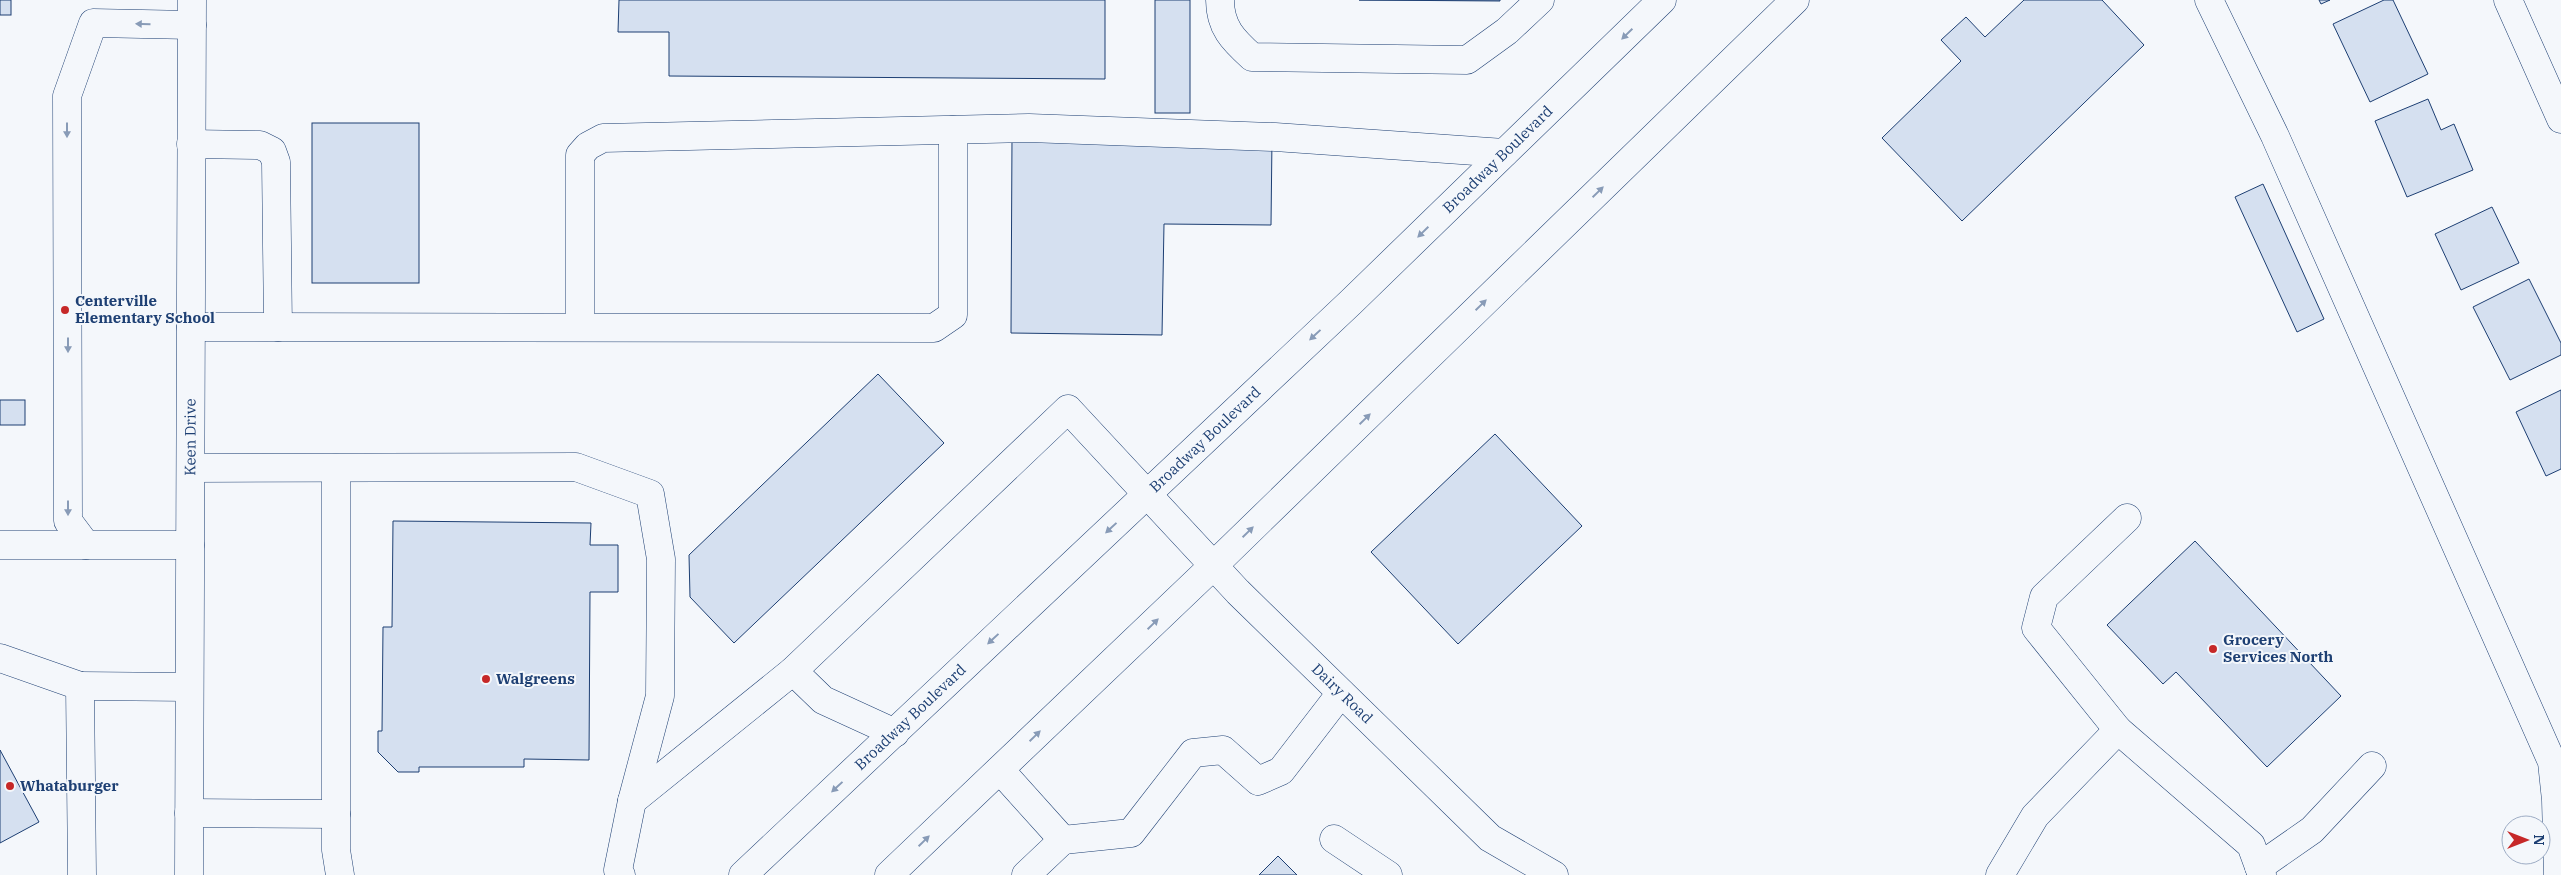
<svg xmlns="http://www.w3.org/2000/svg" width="2561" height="875" font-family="'IBM Plex Serif',serif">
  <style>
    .building { fill: #d5e0f0; stroke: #1d3f73 }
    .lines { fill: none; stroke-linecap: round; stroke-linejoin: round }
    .minor-casing { stroke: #1d3f73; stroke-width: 29 }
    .major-casing { stroke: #1d3f73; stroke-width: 29 }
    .minor { stroke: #f4f7fb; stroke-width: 28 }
    .major { stroke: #f4f7fb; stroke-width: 28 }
    .oneway { fill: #889bb7 }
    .poi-dot { fill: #c62828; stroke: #f4f7fb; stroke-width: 2 }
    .labels { text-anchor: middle; stroke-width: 4; stroke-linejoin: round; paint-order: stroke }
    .street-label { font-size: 15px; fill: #1d3f73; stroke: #f4f7fb }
    .poi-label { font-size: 15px; font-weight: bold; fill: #1d3f73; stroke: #f4f7fb; text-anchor: start }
  </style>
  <rect width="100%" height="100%" fill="#f4f7fb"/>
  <g class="building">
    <rect x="0" y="0" width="11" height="15"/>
    <polygon points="619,0 1105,0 1105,79 669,76 669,32 618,32"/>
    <rect x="1155" y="0" width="35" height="113"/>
    <polygon points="1359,0 1500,0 1500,1"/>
    <polygon points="2024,0 2102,0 2144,45 1962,221 1882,138 1961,61 1941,40 1966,17 1985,37"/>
    <polygon points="2319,0 2330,0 2321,4"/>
    <polygon points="2384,0 2393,0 2428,74 2370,102 2333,24"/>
    <polygon points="2428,99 2441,130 2454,124 2473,170 2407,197 2375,121"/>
    <rect x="312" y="123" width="107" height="160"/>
    <polygon points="1012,136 1272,138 1271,225 1164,224 1162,335 1011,333"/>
    <polygon points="2263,184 2324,319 2297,332 2235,197"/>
    <polygon points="2492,207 2519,263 2461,290 2435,234"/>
    <polygon points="2529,279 2561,343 2561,355 2510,380 2473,307"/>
    <polygon points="878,374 944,443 734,643 690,597 689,555"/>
    <polygon points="2561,390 2561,469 2546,476 2516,412"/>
    <rect x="0" y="400" width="25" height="25"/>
    <polygon points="1495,434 1582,526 1458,644 1371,552"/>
    <polygon points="393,521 591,523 590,545 618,545 618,592 590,592 589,760 524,759 524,767 419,767 419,772 398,772 378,752 378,731 382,731 383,627 392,627"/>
    <polygon points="2195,541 2341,696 2267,767 2176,672 2163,684 2107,625"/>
    <polygon points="0,750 39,822 0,843"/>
    <polygon points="1278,856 1297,875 1259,875"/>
  </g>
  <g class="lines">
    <defs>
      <g id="minor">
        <path d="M1220,0C1220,27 1233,40 1252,57L1467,60L1507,31L1540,0"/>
        <polyline points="2209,0 2275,136 2552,762 2556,800 2558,875"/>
        <polyline points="2508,0 2561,119"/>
        <polyline points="191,144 260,145 272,151 276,162 278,327"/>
        <polyline points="191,327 934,328 953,315 953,130"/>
        <polyline points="580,327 580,155 588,146 603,138 1029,128 1275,137 1504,153"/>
        <polyline points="191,468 576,467 650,494 661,559 660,696 632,801 618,870 621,875"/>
        <polyline points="336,468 336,850 340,875"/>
        <polyline points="0,545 86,545"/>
        <polyline points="190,545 86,545 68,521 67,96 93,23 192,25"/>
        <polyline points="0,658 80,686 82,875"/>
        <polyline points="793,671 823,700 895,733"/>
        <polyline points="80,686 189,687"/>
        <polyline points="2118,730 2036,628 2044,597 2127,518"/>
        <polyline points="1000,770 1063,840 1131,833 1193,753 1223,750 1258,781 1281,771 1341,693"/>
        <path id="s1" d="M632,801L793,671L1068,409L1238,592L1490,838L1554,875"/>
        <polyline points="189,813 336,814"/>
        <polyline points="1334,839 1388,875"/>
        <polyline points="2259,867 2312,830 2372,766"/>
        <path id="s2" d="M189,875L192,0"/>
        <polyline points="1026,875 1063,840"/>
        <polyline points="2000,875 2035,816 2118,730 2251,845 2262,875"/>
      </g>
      <g id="major">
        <path id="s3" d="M743,875L1351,302L1662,0"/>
        <polyline points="889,875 1213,566 1795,0"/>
      </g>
    </defs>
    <use href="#minor" class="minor-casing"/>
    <use href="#major" class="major-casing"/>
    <use href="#minor" class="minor"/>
    <use href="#major" class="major"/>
  </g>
  <defs><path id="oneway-solid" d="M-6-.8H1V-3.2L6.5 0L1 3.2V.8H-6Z" transform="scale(1.25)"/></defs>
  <g class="oneway">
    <use href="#oneway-solid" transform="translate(143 24) rotate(-178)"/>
    <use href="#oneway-solid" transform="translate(1627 34) rotate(136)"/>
    <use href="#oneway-solid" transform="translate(67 130) rotate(90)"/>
    <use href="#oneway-solid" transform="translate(1598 192) rotate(-44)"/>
    <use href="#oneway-solid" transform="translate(1423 232) rotate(136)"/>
    <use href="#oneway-solid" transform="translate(1481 305) rotate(-44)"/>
    <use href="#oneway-solid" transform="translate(1315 335) rotate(137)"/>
    <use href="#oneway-solid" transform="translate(68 345) rotate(90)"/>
    <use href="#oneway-solid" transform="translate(1365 419) rotate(-44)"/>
    <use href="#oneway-solid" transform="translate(68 508) rotate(90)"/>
    <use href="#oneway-solid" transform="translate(1111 528) rotate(137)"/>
    <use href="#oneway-solid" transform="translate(1248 532) rotate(-44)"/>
    <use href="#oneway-solid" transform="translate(1153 624) rotate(-44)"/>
    <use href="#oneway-solid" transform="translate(993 639) rotate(137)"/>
    <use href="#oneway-solid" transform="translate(1035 736) rotate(-44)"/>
    <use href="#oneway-solid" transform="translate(837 787) rotate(137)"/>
    <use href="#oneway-solid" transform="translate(924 841) rotate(-44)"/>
  </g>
  <g class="poi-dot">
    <circle cx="65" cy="310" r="5"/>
    <circle cx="2213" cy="649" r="5"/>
    <circle cx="486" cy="679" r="5"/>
    <circle cx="10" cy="786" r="5"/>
  </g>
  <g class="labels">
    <g class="street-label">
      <text dy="5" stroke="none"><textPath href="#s3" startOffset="1040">Broadway Boulevard</textPath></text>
      <text dy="5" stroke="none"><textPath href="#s2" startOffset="438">Keen Drive</textPath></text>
      <text dy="5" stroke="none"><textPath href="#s3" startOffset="635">Broadway Boulevard</textPath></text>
      <text dy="5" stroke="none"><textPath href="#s1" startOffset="982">Dairy Road</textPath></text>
      <text dy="5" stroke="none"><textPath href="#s3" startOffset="230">Broadway Boulevard</textPath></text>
    </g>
    <g class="poi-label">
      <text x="75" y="306">Centerville<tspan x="75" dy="17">Elementary School</tspan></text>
      <text x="2223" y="645">Grocery<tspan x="2223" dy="17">Services North</tspan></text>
      <text x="496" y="684">Walgreens</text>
      <text x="20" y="791">Whataburger</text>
    </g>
  </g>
  <g transform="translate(2526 840) rotate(90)"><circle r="24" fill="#f4f7fb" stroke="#9eadc5"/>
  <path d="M0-4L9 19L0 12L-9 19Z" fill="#c62828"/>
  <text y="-8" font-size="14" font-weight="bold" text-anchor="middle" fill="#1d3f73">N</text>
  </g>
</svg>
